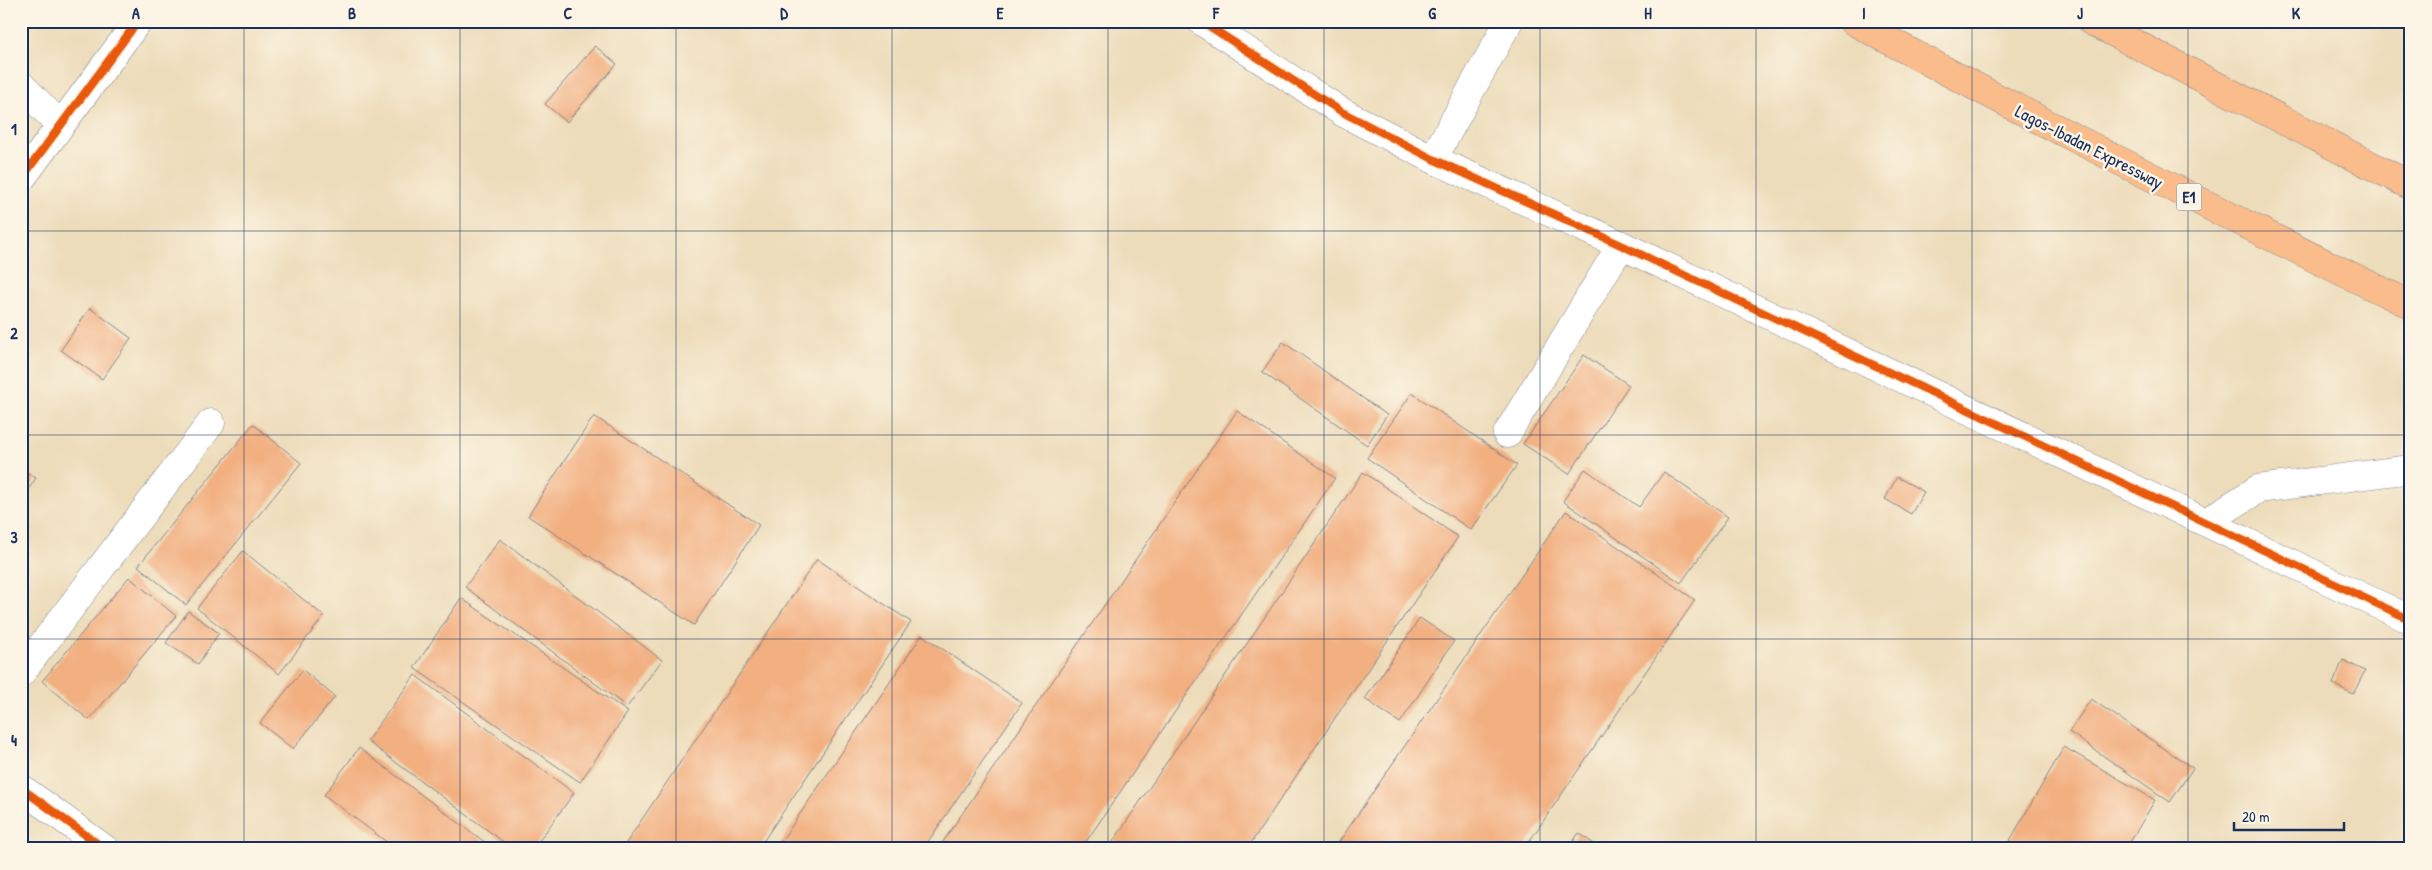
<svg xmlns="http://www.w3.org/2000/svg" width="2432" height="870" font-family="'Patrick Hand',sans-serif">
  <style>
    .building { fill: #f2af80 }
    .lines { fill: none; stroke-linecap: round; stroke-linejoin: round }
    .minor-casing { stroke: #84868c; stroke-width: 29 }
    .highway-casing { stroke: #84868c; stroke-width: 29 }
    .minor { stroke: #fff; stroke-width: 28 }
    .highway { stroke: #fabc8b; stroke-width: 28 }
    .cycleway-casing { stroke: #fcf5e5; stroke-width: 11 }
    .cycleway { stroke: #e8590c; stroke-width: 8 }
    .grid { fill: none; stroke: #1b2f5e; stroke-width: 1; stroke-opacity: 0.55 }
    .labels { text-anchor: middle; stroke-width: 5; stroke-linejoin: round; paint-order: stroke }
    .shield { fill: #fcf5e5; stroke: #5e6a86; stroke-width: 1 }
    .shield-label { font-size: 16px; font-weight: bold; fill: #1b2f5e }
    .street-label { font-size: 18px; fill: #1b2f5e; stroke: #fcf5e5 }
    .neatline { fill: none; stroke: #1b2f5e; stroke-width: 2 }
    .grid-label { font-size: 16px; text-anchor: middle; font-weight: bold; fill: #1b2f5e }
  </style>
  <rect width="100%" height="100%" fill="#fcf5e5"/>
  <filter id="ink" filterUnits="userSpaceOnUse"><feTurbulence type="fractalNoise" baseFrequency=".02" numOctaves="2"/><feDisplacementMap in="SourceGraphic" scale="10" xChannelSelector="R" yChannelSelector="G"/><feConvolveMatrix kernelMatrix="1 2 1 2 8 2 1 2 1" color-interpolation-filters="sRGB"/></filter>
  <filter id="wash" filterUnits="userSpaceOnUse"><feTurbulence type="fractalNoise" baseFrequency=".0096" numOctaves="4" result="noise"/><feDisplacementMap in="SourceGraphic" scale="20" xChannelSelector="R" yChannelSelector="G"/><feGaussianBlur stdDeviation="1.12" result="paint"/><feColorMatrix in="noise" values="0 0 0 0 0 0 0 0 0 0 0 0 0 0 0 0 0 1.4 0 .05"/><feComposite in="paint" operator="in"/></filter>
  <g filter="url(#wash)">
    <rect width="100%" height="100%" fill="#eddcba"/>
    <g id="blocks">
      <g class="building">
        <polygon points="595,46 617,64 567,122 545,104"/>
        <polygon points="90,308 131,338 102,379 61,350"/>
        <polygon points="1283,342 1387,415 1367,445 1262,372"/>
        <polygon points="1584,355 1629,385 1569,474 1523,444"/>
        <polygon points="1412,393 1517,465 1471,530 1367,458"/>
        <polygon points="1237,411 1335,478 1081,849 938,849"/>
        <polygon points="594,416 759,525 694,625 528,516"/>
        <polygon points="253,424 301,463 186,605 138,566"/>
        <polygon points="21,469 36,478 21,501"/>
        <polygon points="1585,469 1639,507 1664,472 1728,517 1681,583 1563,501"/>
        <polygon points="1363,472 1458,537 1333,721 1247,849 1108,849"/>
        <polygon points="1897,477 1924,492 1911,514 1885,499"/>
        <polygon points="1566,511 1695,600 1524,849 1334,849"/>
        <polygon points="500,539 662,660 627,707 465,587"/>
        <polygon points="243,551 324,616 279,674 197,608"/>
        <polygon points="817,559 911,622 758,849 622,849"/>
        <polygon points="129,577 176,616 89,720 42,681"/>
        <polygon points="461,598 628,712 580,782 414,668"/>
        <polygon points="188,611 219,633 198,664 166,643"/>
        <polygon points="1420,618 1454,641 1400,723 1365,699"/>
        <polygon points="922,635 1022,703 923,849 776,849"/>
        <polygon points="2343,660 2365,671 2353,694 2333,684"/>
        <polygon points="303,670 335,697 293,749 260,723"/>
        <polygon points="415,675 574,793 533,849 513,849 367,741"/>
        <polygon points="2091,699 2193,768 2170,802 2069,732"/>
        <polygon points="2064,747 2155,800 2126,849 2005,849"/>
        <polygon points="359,748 494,849 396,849 324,795"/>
        <polygon points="1579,833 1601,849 1568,849"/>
      </g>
    </g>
  </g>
  <g filter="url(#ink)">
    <use href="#blocks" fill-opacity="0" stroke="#84868c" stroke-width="1"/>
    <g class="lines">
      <defs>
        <g id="minor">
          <polyline points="1201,21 1342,112 1433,159 1621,245 2411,620"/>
          <polyline points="21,85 60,125"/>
          <polyline points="1433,159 1509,21"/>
          <polyline points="21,179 138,21"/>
          <polyline points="1507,434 1621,245"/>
          <polyline points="2206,522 2258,489 2411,469"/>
          <polyline points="21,673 211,423"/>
          <polyline points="21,788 105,849"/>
        </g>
        <g id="highway">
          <path d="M1853,21C2036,121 2223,214 2411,305"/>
          <polyline points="2091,21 2411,186"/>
        </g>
      </defs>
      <use href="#minor" class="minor-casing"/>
      <use href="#highway" class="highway-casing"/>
      <use href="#minor" class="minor"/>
      <use href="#highway" class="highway"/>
      <defs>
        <g id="cycleway">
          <polyline points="1201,21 1342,112 1433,159 1621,245 2411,620"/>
          <polyline points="21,179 138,21"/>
          <polyline points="21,788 105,849"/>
        </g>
      </defs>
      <use href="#cycleway" class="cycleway-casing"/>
      <use href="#cycleway" class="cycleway"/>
    </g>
  </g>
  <path class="grid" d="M244,21V849M460,21V849M676,21V849M892,21V849M1108,21V849M1324,21V849M1540,21V849M1756,21V849M1972,21V849M2188,21V849M21,231H2411M21,435H2411M21,639H2411"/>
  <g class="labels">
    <rect class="shield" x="2176.5" y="183.5" width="25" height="27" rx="4"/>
    <g class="shield-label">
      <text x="2189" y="203">E1</text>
    </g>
    <g class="street-label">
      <text transform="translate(2089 147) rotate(27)" y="6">Lagos-Ibadan Expressway</text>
    </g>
  </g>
  <rect width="2432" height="870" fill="none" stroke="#fcf5e5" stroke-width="55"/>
  <path d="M2234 822v8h110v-8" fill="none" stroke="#1b2f5e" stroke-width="2.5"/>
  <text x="2242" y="822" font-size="15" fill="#1b2f5e" stroke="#fcf5e5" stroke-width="4" paint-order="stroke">20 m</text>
  <rect x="28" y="28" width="2376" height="814" class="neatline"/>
  <g class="grid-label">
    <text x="136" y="19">A</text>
    <text x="352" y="19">B</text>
    <text x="568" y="19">C</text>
    <text x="784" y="19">D</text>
    <text x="1000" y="19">E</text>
    <text x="1216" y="19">F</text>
    <text x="1432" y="19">G</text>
    <text x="1648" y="19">H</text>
    <text x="1864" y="19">I</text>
    <text x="2080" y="19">J</text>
    <text x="2296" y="19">K</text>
    <text x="14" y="135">1</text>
    <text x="14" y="339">2</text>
    <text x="14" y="543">3</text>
    <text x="14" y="746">4</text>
  </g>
</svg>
